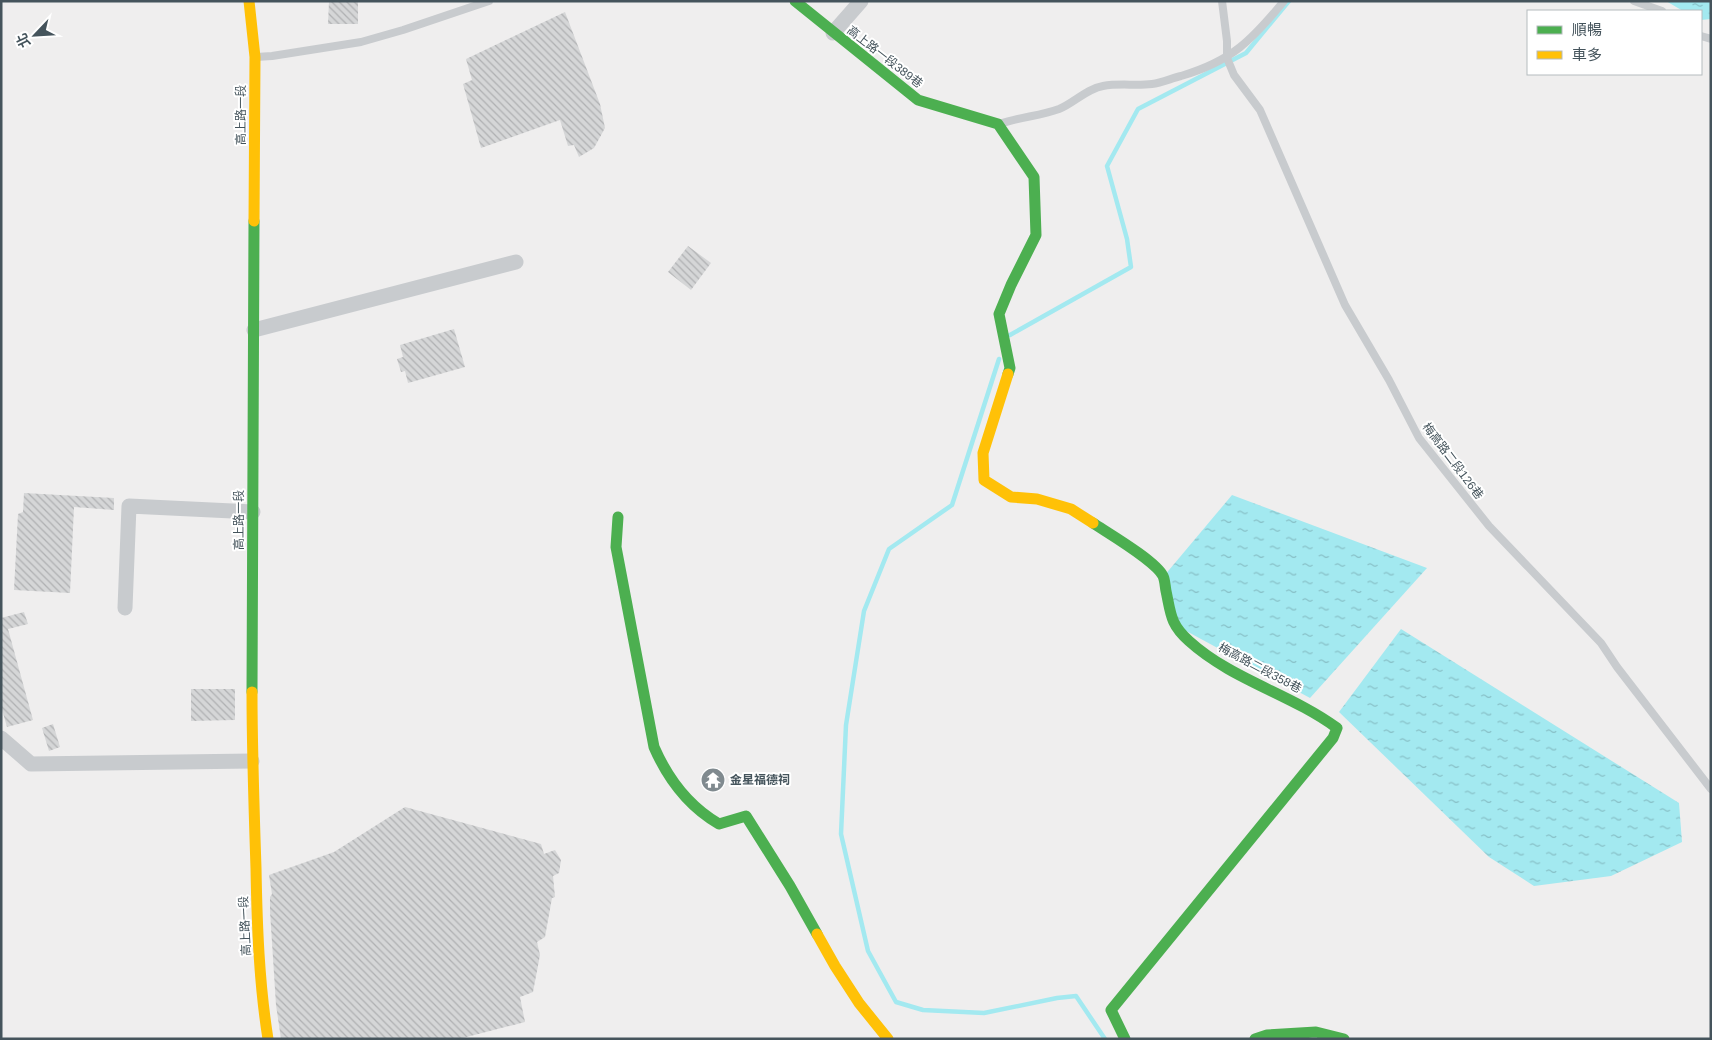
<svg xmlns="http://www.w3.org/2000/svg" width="1712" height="1040" font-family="Arial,'Noto Sans TC',sans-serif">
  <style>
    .water { fill: url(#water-ripples) }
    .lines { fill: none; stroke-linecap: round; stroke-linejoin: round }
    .stream { stroke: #a3e9f0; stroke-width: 4.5 }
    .building { fill: url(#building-back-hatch) }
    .lane { stroke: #c8cbce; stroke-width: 8 }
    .street { stroke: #c8cbce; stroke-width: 15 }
    .fast { stroke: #4caf50; stroke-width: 11 }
    .slow { stroke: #ffc107; stroke-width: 11 }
    .labels { text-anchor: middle; stroke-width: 4; stroke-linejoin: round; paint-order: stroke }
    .street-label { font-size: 12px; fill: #45545c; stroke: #fff }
    .poi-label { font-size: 12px; font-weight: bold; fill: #45545c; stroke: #fff; text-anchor: start }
  </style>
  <defs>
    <pattern id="water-ripples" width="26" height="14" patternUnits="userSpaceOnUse" patternTransform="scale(1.25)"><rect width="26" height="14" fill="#a3e9f0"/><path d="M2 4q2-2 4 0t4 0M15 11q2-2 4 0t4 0" fill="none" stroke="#87bfc6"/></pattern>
    <pattern id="building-back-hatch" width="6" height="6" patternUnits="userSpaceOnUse" patternTransform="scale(1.25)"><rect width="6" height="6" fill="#d5d6d7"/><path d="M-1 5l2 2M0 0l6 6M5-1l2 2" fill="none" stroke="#afb0b2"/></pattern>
  </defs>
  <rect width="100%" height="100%" fill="#efeeee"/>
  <g class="water">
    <polygon points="1666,1 1711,1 1711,19 1701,20 1701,11 1683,11"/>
    <polygon points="1232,495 1427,568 1310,698 1177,626 1164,576"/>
    <polygon points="1401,629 1679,803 1682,842 1611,876 1534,886 1489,857 1339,712"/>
  </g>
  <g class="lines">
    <g class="stream">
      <polyline points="1010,335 1131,267 1127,239 1107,166 1138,109 1246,53 1289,1"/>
      <polyline points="999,359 952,505 889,549 864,611 846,725 841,834 868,951 896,1002 923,1010 984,1013 1057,998 1076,996 1105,1039"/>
    </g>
  </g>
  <g class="building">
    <polygon points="329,1 358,1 358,24 328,24"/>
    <polygon points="565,12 600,104 605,128 594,148 579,157 574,145 568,146 560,120 481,148 463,84 472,80 466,59"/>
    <polygon points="688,246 711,263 691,290 668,272"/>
    <polygon points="454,329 465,367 408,383 405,371 401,372 397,359 403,357 400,345"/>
    <polygon points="24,493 114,498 114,510 74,507 70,593 14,590 18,514 23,512"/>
    <polygon points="24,612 28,624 8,629 33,720 7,727 1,706 1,618"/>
    <polygon points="191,689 235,689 235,720 191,721"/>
    <polygon points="53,724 60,747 49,751 42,728"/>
    <polygon points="715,770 723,779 711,790 703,781"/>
    <polygon points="405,807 541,844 544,854 555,850 561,860 559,873 553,876 555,897 552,898 545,937 537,942 540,955 533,992 520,997 525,1022 459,1039 281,1039 276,1005 270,911 270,897 272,894 269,875 334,852"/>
  </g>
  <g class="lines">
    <g class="lane">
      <polyline points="1222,1 1227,41 1227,58 1234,75 1260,110 1345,305 1389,380 1419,438 1489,526 1601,643 1617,667 1711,789"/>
      <polyline points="1634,1 1662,11"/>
      <polyline points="1701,36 1711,39"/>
      <polyline points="256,57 272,56 361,42 403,30 489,1"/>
      <path d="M1000,124C1019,117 1040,116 1059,109C1074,103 1086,89 1103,86C1119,83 1136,86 1152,84C1162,83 1172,78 1181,76C1232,61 1252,40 1284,1"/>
    </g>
    <g class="street">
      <polyline points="833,33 861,1"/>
      <polyline points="254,330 516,262"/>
      <polyline points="125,608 129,506 253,512"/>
      <polyline points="1,738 31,764 252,761"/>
    </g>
    <g class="fast">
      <polyline points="795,1 918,100 998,124 1034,177 1036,235 1011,285 999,314 1010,368 1008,374"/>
      <path d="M618,517L616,547L654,747C668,779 688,806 719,824L746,816L790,886L817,934"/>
      <path d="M1093,523C1108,533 1156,561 1163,576C1165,580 1165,586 1166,591C1171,614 1170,624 1189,641C1232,680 1291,694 1337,728L1333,738L1111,1010L1125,1039"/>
      <polyline points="252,692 254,221"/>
      <polyline points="1255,1039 1267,1035 1316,1032 1344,1039"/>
    </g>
    <g class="slow">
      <polyline points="249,1 255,57 254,221"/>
      <polyline points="1008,374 983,453 984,480 1011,497 1037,499 1071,509 1093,523"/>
      <path d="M252,692C252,750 254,809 256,868C257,925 259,982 268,1039"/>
      <polyline points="817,934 835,966 859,1003 888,1039"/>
    </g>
  </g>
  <defs>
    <symbol id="temple-disc" viewBox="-11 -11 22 22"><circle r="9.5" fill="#808a8f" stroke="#fff"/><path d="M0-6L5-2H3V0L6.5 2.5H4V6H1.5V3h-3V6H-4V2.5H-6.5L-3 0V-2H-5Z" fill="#fff"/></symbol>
  </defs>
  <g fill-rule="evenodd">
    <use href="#temple-disc" x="699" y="766" width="28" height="28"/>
  </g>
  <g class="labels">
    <g class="street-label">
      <text transform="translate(885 57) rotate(38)" y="4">高上路一段389巷</text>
      <text transform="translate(241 115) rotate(-90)" y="4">高上路一段</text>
      <text transform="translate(1453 461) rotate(53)" y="4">梅高路二段126巷</text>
      <text transform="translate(239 520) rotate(-90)" y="4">高上路一段</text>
      <text transform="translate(1260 668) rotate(28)" y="4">梅高路二段358巷</text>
      <text transform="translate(245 926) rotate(-93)" y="4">高上路一段</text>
    </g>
    <g class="poi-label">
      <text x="730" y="784">金星福德祠</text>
    </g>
  </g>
  <rect width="1712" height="1040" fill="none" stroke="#45545c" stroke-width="5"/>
  <rect x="1527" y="10" width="175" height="65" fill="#ffffff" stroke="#b5bbbe"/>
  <rect x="1537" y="26" width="25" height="8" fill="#4caf50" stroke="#b5bbbe"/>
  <text x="1572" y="35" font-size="15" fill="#45545c">順暢</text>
  <rect x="1537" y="51" width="25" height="8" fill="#ffc107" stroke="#b5bbbe"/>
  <text x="1572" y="60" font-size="15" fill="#45545c">車多</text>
  <g transform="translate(35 35) rotate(245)" stroke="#ffffff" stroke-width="4" paint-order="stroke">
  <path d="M0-4L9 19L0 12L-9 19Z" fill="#45545c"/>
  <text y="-8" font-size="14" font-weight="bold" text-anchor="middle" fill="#45545c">北</text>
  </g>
</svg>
